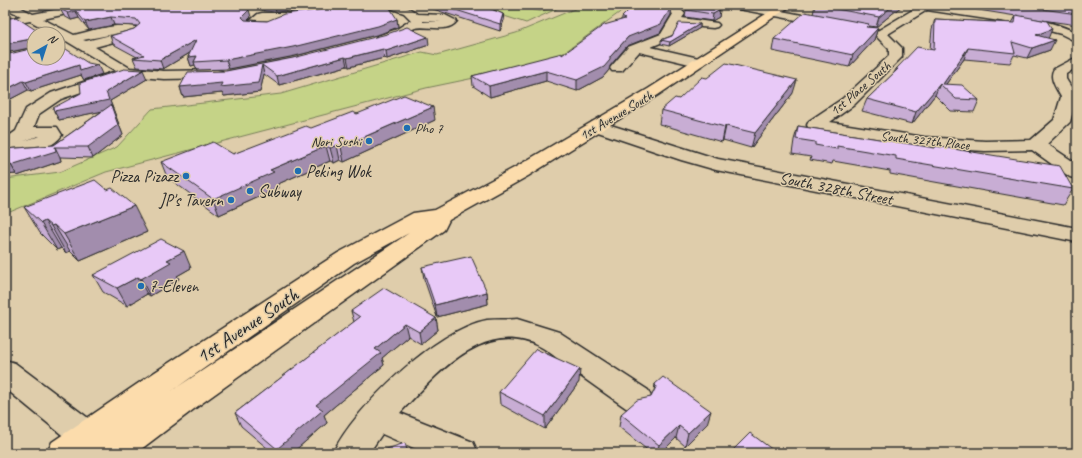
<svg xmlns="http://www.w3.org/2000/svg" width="1082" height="458" font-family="Caveat,sans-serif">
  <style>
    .green { fill: #c5d387; stroke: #787f59 }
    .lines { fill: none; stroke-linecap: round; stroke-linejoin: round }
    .minor-casing { stroke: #2b2b2b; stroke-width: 3 }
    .major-casing { stroke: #2b2b2b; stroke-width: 3 }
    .minor { fill: #dfcdab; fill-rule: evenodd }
    .major { fill: #fcdcac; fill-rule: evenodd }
    .wall { fill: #c8add4; stroke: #2b2b2b }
    .shaded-wall { fill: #a28dad; stroke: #2b2b2b }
    .building { fill: #e8c9f7; stroke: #2b2b2b }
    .poi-dot { fill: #1f6fb2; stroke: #dfcdab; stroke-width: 1.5 }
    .labels { text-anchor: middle; stroke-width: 3; stroke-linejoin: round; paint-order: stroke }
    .far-street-label { font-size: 14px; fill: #2b2b2b; stroke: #dfcdab }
    .far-poi-label { font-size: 14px; fill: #2b2b2b; stroke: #dfcdab; text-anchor: start }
    .poi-label { font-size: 17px; fill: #2b2b2b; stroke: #dfcdab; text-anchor: start }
    .street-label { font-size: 17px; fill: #2b2b2b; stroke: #dfcdab }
    .near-street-label { font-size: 20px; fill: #2b2b2b; stroke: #dfcdab }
  </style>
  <rect width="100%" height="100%" fill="#dfcdab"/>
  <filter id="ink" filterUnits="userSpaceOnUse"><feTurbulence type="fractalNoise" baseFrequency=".025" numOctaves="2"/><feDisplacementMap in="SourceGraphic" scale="8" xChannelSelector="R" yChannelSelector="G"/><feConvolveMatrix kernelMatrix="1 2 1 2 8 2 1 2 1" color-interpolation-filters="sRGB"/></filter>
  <g filter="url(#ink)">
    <g class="green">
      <polygon points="470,5 505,5 540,11 565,5 526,23"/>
      <polygon points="584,5 630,5 551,62 426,88 106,172 5,214 5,179 60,172 117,147 152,109 281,94 422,52 437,55 516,33"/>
    </g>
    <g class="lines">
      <defs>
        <g id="minor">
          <path d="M5,5H16L33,14L80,5H101L96,8L43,19L74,35C96,30 117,22 139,28L141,31L136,36L95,47L130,68L164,71L217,70L222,71L224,74L222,77L217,78L164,79L128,76L61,99L39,114L34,127H57L62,135C51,151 23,156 7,147L5,142L9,136L16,131L26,109L51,93L116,71L58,36V34H54L30,21L5,26V20L21,16L5,8ZM119,33L86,41L83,40ZM38,136H40L24,141Z"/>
          <polygon points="338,5 357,5 356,7 307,18 280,20 279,24 260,28 248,26 246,24 258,14 262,13 296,13"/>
          <path d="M386,5C398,5 408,5 417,14L445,15L457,21C447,34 428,25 415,28C412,29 409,32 407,34C399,38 385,44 377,42L375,39L377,36L397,29L411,20L404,13L387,7ZM423,21H441L423,22Z"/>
          <path d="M658,5C669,5 677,4 685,14L682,18L717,23L719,25L717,27L713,28L678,25L670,39L651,47L703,59L705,62L703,65L698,66L639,52L622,71H612L610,68L628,47L661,34L673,14Z"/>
          <polygon points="728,5 750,5 828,20 834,23 828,26 733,8"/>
          <path d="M921,5C962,5 1040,14 1077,33V42L1061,34L1027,25L927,10L888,34L902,48V57L854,105L830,122L924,137L985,141L1031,140L1054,120L1061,97C1057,89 1048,78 1054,69L1077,57V67L1066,74V79L1077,97L1070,122L1047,144L1077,164V179L1070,177L1032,150L985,151L924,147L809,129L807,125L809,121L842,99L889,56V49L876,36L874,33Z"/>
          <polygon points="598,121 718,159 1077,228 1077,242 716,170 681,160 592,130 590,126 592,122"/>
          <path d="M517,319L559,332L648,390L652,399L648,408L637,412L626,408C606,394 586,380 567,366C558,359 549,351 539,346C482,318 435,376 400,413L473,442L478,453H425L382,434L369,453H333C354,408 437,329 487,320C496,319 507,320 517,319Z"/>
          <polygon points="5,360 15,363 120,442 125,453 84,453 5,388"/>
        </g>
        <path id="major" d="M780,5H792L658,95L528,176L449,220L444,230L198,406L136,453H93L95,449L90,453H47L52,442L155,372L338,253L413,213L435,210L514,168L648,89ZM409,233L176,388L169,393L354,263Z"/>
      </defs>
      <use href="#minor" class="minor-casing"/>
      <use href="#major" class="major-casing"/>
      <use href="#minor" class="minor"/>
      <use href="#major" class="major"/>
    </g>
    <g class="wall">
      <polygon points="43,5 72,5 51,9"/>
      <polygon points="250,5 338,5 276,12 265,11"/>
      <polygon points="433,5 520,5 487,7 503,14 504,20 500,31 433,9"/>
      <polygon points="815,5 903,5 876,27 869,26 868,27 878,28 874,40 849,67 772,51 774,39 813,14"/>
      <polygon points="947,5 1077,5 1077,25 1035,19 1048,38 1050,50 1027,58 1014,55 1010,63 964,59 946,84 979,100 974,112 951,111 935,95 912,124 862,111 867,99 894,73 896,69 930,49 932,29 935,19 1012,23 1016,16"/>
      <polygon points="672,6 671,15 660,33 627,46 610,66 609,70 603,77 577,91 546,81 490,97 473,86 472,76 562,55 622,19 622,17"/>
      <polygon points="60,9 251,17 249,20 267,21 397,19 398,27 380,34 295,56 229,69 197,70 195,65 191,66 188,57 190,53 163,69 137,67 133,58 137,57 113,44 110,36 134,29 137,26 114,25 89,30 79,18 71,20 64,16"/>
      <polygon points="686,10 720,10 719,17 712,21 685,17"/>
      <polygon points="5,14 7,18 6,19 102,74 84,80 81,75 31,91 28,90 5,102 30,48 5,53"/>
      <polygon points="700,24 700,28 669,46 661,44 661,40"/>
      <polygon points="429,45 387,59 384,58 349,67 347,66 279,85 264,74 260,92 224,96 222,93 183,97 180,87 226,71 293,58"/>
      <polygon points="147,79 110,101 123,135 93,158 60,157 61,161 17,176 16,174 5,175 5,149 54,145 102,111 59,120 54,111"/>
      <polygon points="793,93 751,148 723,140 722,142 659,124 661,110 679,99"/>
      <polygon points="357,114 435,120 344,162 340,160 334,163 330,161 278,184 279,188 219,215 167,177 161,162 233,154"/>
      <polygon points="798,126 934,148 935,146 1073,189 1063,205 890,174 890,171 833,161 832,164 810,160 811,157 792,154 794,140"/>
      <polygon points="24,207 147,232 80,261 70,251 66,253 61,248 57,250 40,233"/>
      <polygon points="422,267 487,292 488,304 437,317 424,279"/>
      <polygon points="191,268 177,276 179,279 150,296 147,294 127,306 103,292 93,275"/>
      <polygon points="351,311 436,318 438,330 421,344 408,336 382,358 384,365 324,415 327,423 292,453 273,453 241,426 235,413 354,322"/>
      <polygon points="579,382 545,429 500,404 499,392"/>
      <polygon points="655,384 707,424 685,446 676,438 661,453 651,453 619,427 621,414 651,397 654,391"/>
    </g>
    <g class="shaded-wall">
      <polygon points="49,5 72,5 51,9"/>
      <polygon points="274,5 338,5 276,12"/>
      <polygon points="894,5 903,5 876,27 879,17"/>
      <polygon points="672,6 671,15 660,33 627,46 610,66 609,70 603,77 577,91 577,80 610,57 628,37"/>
      <polygon points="249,10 251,17 244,24 242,17"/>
      <polygon points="720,10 719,17 712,21 713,14"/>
      <polygon points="76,11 79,18 71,20 68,13"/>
      <polygon points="5,14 7,18 5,19"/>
      <polygon points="503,14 504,20 500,31 500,24"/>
      <polygon points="111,17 114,25 89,30 85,22"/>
      <polygon points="397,19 398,27 380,34 295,56 229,69 226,60"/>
      <polygon points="700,24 700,28 669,46 670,42"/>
      <polygon points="878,28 874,40 849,67 853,55"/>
      <polygon points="1052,29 1048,39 1036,35"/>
      <polygon points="428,37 429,45 387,59 386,51"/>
      <polygon points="31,39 34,47 5,53 5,44"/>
      <polygon points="196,40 198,48 163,69 160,60"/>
      <polygon points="1055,40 1050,50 1027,58 1032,48"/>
      <polygon points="968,48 964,59 944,87 943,84"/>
      <polygon points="383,49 384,58 349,67 347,58"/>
      <polygon points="197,56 194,62 195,65 191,66 188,57"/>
      <polygon points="345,57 347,66 279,85 277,76"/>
      <polygon points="79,65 98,65 102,74 84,80 81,75 31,91 26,82"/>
      <polygon points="262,65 264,74 260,92 224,96 222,93 183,97 180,87"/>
      <polygon points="143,70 147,79 110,101 123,135 93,158 88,147 113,109 59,120 54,111 106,92"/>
      <polygon points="546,71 546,81 490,97 489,86"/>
      <polygon points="797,80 793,93 751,148 755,133"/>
      <polygon points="23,81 28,90 5,102 5,90"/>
      <polygon points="940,84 935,95 912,124 916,112"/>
      <polygon points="433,107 435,120 344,162 341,147"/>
      <polygon points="726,126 723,140 722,142 725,127"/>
      <polygon points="337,145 340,160 334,163 330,148"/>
      <polygon points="326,146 330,161 278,184 279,188 219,215 213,199 270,170"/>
      <polygon points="55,147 60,157 61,161 17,176 11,165"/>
      <polygon points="10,163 16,174 5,175 5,164"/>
      <polygon points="134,206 147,232 80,261 64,234"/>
      <polygon points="45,221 61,248 57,250 41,223"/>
      <polygon points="54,225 70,251 66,253 51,226"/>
      <polygon points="184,251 191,268 177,276 179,279 150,296 141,279 167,260"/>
      <polygon points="138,277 147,294 127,306 117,288"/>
      <polygon points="487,292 488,304 437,317 435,305"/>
      <polygon points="436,318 438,330 421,344 419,332"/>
      <polygon points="405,324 408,336 382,358 384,365 324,415 327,423 292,453 279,453 277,449 316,405 375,349"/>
      <polygon points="580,369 579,382 545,429 545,416"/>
      <polygon points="711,411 707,424 685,446 688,433"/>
      <polygon points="679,426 676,438 661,453 657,453 659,445"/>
    </g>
    <g class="building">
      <polygon points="80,5 239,5 249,10 242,17 245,20 267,21 284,14 318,10 340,5 388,5 397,19 378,26 293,47 226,60 194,62 197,56 188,57 196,40 160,60 133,58 144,55 110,36 134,29 140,24 136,19 111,17 85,22 76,11 68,13 60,9"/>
      <polygon points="440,5 482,5 503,14 500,24"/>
      <polygon points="634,5 670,5 672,6 661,24 628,37 610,57 610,60 604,67 577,80 546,71 489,86 472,76 562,53 562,55 604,25 625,19 622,17"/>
      <polygon points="815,5 894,5 879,17"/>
      <polygon points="1015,5 1077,5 1077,14"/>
      <polygon points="687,7 720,10 713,14 686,10"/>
      <polygon points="805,12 869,24 866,27 878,28 853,55 774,39"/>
      <polygon points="1016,15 1047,21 1052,29 1036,35 1055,40 1032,48 1012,42 1015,53 968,48 943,84 962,85 979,100 956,99 940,84 916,112 867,99 898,69 896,69 917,47 934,50 935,19 1015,23"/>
      <polygon points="16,17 42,34 34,34 34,58 58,58 58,44 88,63 98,65 80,71 79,65 26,82 23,81 5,90 5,55 30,49 31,39 5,44 5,19"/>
      <polygon points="679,23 700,24 670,42 661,40 672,36"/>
      <polygon points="407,27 428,37 386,51 383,49 347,58 345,57 277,76 262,65 258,83 220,87 222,83 180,87 188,72 226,71 293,58 387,34"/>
      <polygon points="726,63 797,80 755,133 726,126 725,127 661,110 675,98 679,99 702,77 707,78"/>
      <polygon points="124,69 143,70 106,92 109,100 54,111 53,108 81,93 80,83"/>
      <polygon points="404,95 433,107 341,147 337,145 330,148 326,146 270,170 274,172 213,199 161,162 213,142 233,154 306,126 311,128 353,112 357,114"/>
      <polygon points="111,105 118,125 88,147 55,147 56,151 11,165 10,163 5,164 5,149 54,145"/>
      <polygon points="798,126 935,148 935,146 1060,166 1073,189 896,159 896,156 837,146 837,149 815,145 815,142 796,139"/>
      <polygon points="95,180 107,190 112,188 134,206 64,234 54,225 51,226 45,221 41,223 24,207"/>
      <polygon points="161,239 184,251 167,260 171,262 141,279 138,277 117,288 93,275"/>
      <polygon points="471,256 487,292 435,305 422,267"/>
      <polygon points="384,288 436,318 419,332 405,324 375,349 381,353 316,405 323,410 277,449 235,413 360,317 351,311"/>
      <polygon points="536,349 580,369 545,416 499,392"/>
      <polygon points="663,377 711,411 688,433 679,426 659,445 621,414 637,400 651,397 656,387 655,384"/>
      <polygon points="750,433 777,453 730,453"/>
      <polygon points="405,443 408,453 374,453"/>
    </g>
  </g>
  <g class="poi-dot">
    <circle cx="407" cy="128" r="4"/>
    <circle cx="369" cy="141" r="4"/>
    <circle cx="298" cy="171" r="4"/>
    <circle cx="186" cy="176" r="4"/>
    <circle cx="250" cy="191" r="4"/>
    <circle cx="231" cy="200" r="4"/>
    <circle cx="141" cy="286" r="4"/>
  </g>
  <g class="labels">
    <g class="far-street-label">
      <text transform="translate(860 88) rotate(-41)" y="5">1st Place South</text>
      <text transform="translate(616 115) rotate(-31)" y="5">1st Avenue South</text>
      <text transform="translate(925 140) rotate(6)" y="5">South 327th Place</text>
    </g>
    <g class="far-poi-label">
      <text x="415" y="133">Pho 7</text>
      <text x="361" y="146" text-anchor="end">Nori Sushi</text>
    </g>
    <g class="poi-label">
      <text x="306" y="177">Peking Wok</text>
      <text x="178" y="182" text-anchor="end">Pizza Pizazz</text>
      <text x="258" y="197">Subway</text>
      <text x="223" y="206" text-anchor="end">JP's Tavern</text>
      <text x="149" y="292">7-Eleven</text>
    </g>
    <g class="street-label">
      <text transform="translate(836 188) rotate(11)" y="6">South 328th Street</text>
    </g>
    <g class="near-street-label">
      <text transform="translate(247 325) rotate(-34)" y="7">1st Avenue South</text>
    </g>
  </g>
  <rect width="1082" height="458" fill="none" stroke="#dfcdab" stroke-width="20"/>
  <rect x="10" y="10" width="1062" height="438" fill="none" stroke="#2b2b2b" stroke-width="1.5" filter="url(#ink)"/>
  <g transform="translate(46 46) rotate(39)"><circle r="19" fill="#dfcdab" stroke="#978c78"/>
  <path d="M0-3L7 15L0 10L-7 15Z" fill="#1f6fb2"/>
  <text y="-6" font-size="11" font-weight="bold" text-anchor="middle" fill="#2b2b2b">N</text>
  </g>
</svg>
